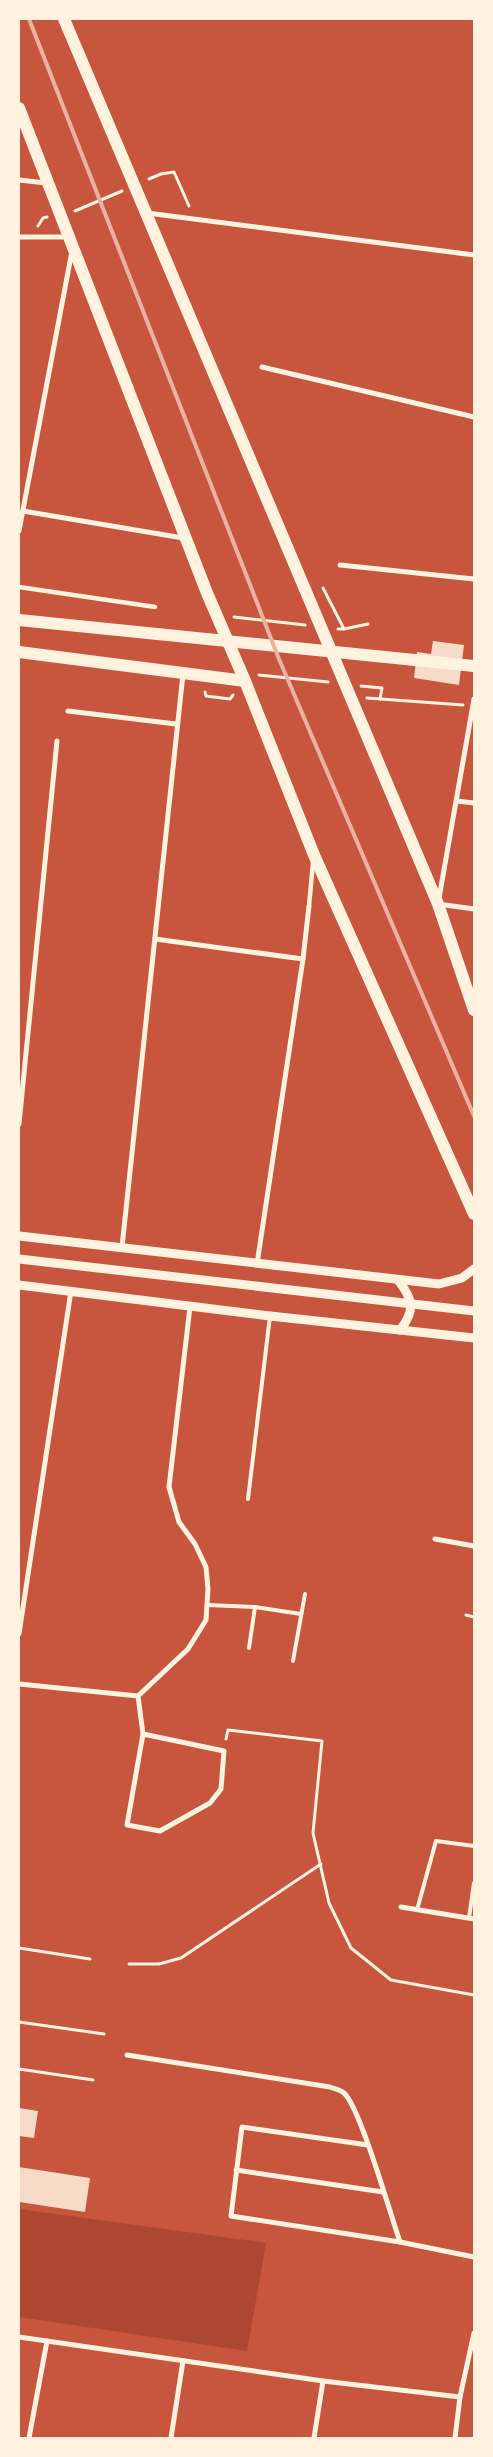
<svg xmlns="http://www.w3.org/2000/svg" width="493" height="2457" font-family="'DejaVu Sans',sans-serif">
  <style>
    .green { fill: #ae4732 }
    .building { fill: #f7dbc8 }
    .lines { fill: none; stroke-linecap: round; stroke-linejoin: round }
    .path { stroke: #fff3e0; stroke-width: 3 }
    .service { stroke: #fff3e0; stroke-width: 4 }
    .pedestrian { stroke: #fff3e0; stroke-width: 4.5 }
    .minor { stroke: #fff3e0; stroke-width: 5 }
    .tertiary { stroke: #fff3e0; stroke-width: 9 }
    .primary { stroke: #fff3e0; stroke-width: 12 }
    .rail { stroke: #e9b49f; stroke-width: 4 }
  </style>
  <rect width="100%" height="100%" fill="#c8553d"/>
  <polygon class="green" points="19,2209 266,2243 247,2351 19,2317"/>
  <g class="building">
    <polygon points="433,641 464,645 459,685 414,678 417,652 431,654"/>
    <polygon points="19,2108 38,2111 34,2138 19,2136"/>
    <polygon points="19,2167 90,2178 85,2212 19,2202"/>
  </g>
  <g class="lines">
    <g class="path">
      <polyline points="149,179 161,174 174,172 189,206"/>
      <polyline points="75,211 122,191"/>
      <polyline points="38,226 43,218 47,217"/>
      <polyline points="323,588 344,629 338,629"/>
      <polyline points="234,617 305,625"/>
      <polyline points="344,629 368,624"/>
      <polyline points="259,675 328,682"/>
      <polyline points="361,686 382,688 380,699"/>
      <polyline points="205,692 206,696 230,699 233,695"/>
      <polyline points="367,698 463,705"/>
      <polyline points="466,1615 474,1617"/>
      <polyline points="226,1739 228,1730 322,1741 313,1833 329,1903 351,1948 391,1980 474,1995"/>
      <polyline points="19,1948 90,1959"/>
      <polyline points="129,1964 159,1964 181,1958 321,1864"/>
      <polyline points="19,2022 104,2034"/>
      <polyline points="19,2069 93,2080"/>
    </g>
    <g class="service">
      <polyline points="248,1499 270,1316"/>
      <polyline points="207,1605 255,1607 301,1614"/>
      <polyline points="249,1648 255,1607"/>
      <polyline points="293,1661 305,1594"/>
      <polyline points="417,1910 436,1841 474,1846"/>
      <polyline points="469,1918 474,1883"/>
    </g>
    <g class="pedestrian">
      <polyline points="19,587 155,607"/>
      <polyline points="309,906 313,863"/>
    </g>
    <g class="minor">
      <polyline points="19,180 46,183"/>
      <polyline points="147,213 474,255"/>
      <polyline points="19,237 67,237"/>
      <polyline points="262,367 474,417"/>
      <polyline points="23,511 183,538"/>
      <polyline points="19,531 72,251"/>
      <polyline points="340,565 474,579"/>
      <polyline points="474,699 438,904 474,909"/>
      <polyline points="68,711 176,724"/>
      <polyline points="457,801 474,803"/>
      <polyline points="155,939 303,959"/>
      <polyline points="19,1124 57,741"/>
      <polyline points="122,1247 183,674"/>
      <polyline points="257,1264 303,959 309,906"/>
      <polyline points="435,1539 474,1546"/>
      <polyline points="19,1634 71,1291"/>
      <polyline points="19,1684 138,1696 188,1649 206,1620 208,1589 206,1567 195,1544 179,1522 169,1487 190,1307"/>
      <polyline points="138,1696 143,1734 127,1825 160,1831 210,1803 221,1789 224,1751 143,1734"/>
      <polyline points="401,1907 474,1919"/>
      <path d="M127,2055L330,2087C335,2089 341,2090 344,2093C360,2107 391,2216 400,2242"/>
      <polyline points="368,2145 242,2127 231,2216 400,2242 474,2257"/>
      <polyline points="236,2170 383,2192"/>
      <polyline points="19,2337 323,2381 460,2397"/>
      <polyline points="29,2438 47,2341"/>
      <polyline points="171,2438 183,2361"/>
      <polyline points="314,2438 323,2381"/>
      <polyline points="455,2438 460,2397 474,2333"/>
    </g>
    <g class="tertiary">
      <polyline points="19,1236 439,1284 462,1278 474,1269"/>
      <polyline points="19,1259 474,1311"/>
      <path d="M398,1280C413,1299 416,1310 400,1330"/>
      <polyline points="19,1285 270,1316 474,1338"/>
    </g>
    <g class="primary">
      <polyline points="64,19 438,904 474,1010"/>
      <polyline points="19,108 207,593 245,681 314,855 474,1214"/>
      <polyline points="19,620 474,666"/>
      <polyline points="19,652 245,681"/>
    </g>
    <polyline class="rail" points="29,19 279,659 474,1116"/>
  </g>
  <rect width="493" height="2457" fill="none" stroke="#fff3e0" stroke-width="40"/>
</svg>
